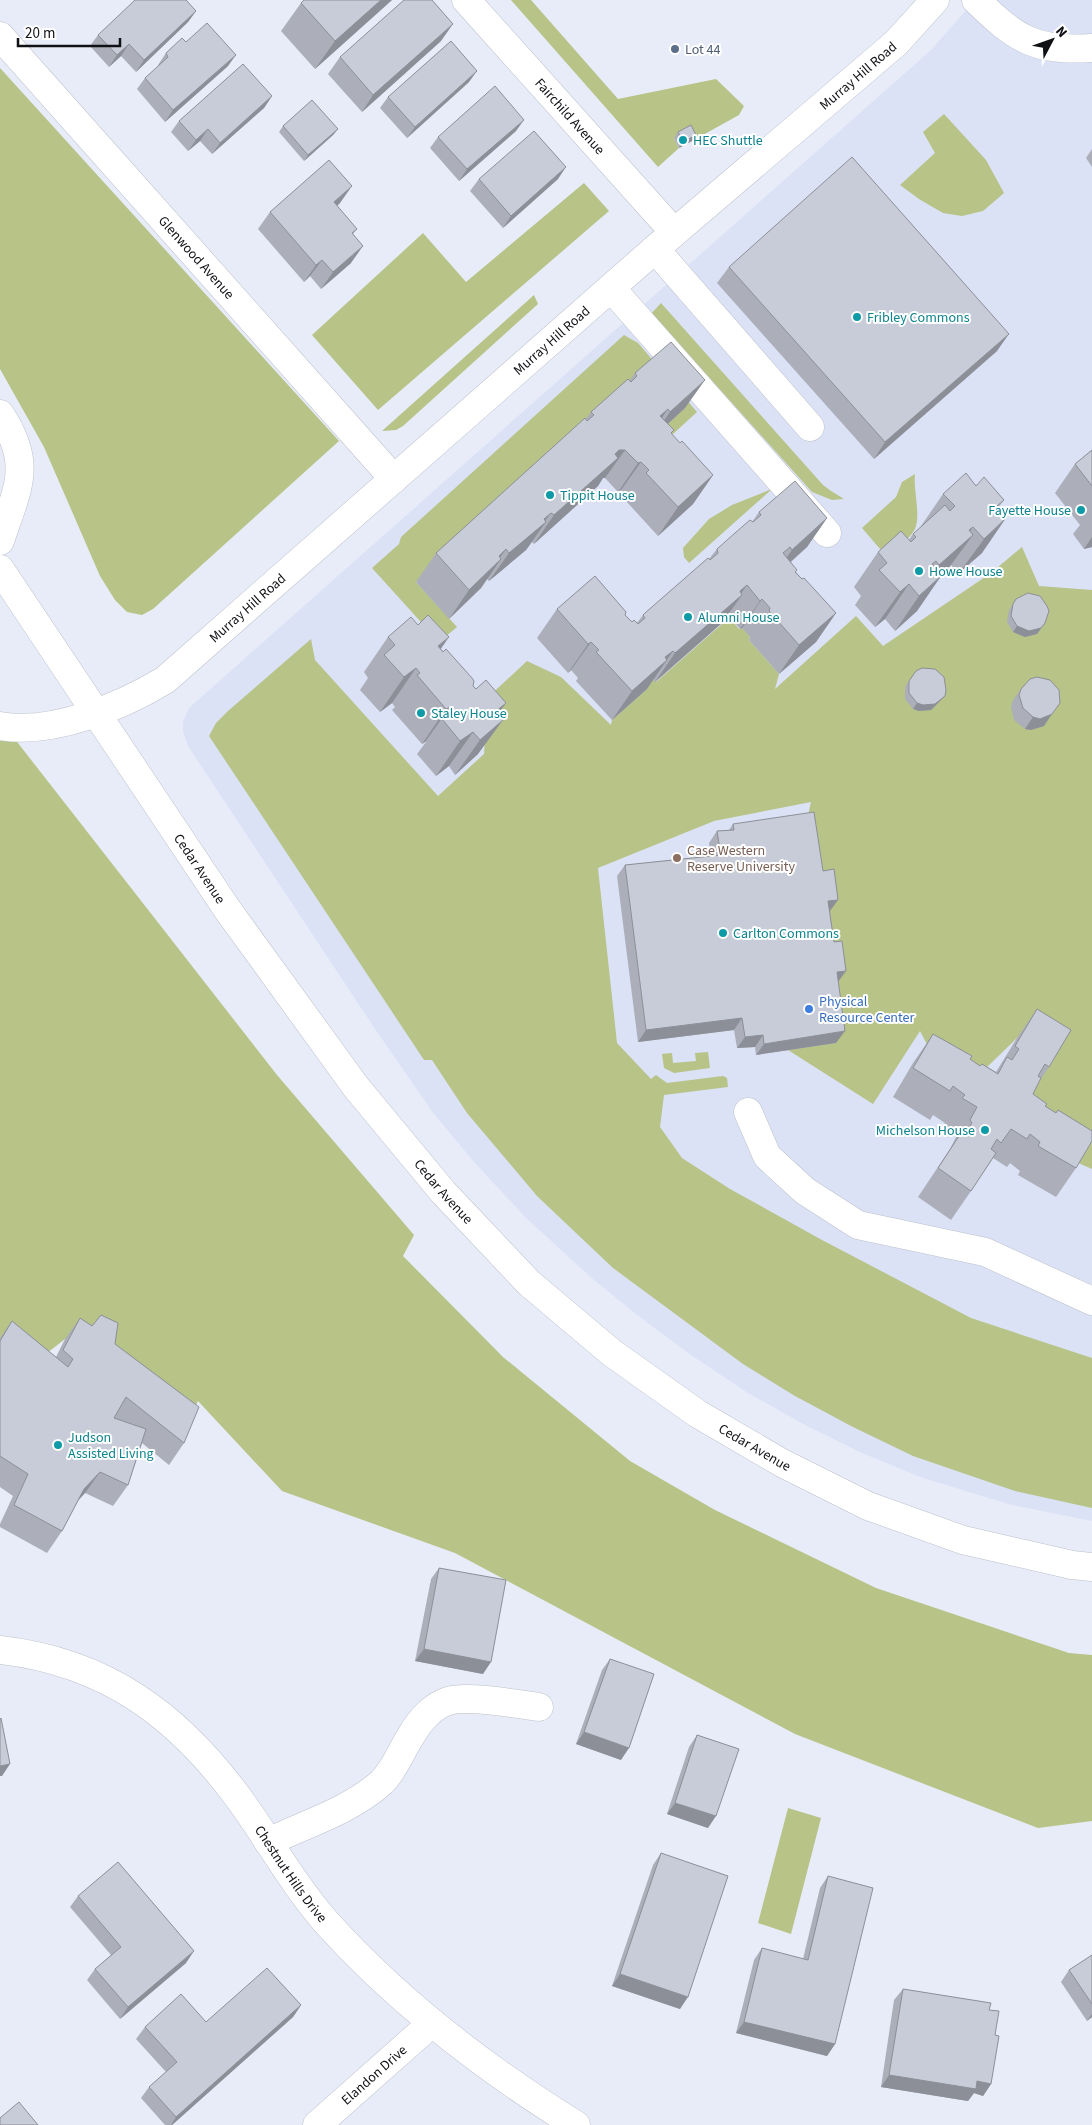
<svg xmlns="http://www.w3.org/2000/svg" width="1092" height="2125" font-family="'Source Sans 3',sans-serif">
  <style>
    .built { fill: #dbe2f5 }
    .green { fill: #b7c387 }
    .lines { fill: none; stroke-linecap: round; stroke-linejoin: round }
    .minor-casing { stroke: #bcc1cc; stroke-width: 29 }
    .major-casing { stroke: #bcc1cc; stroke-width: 29 }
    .minor { stroke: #fff; stroke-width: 28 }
    .major { stroke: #fff; stroke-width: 28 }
    .wall { fill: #acafba }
    .shaded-wall { fill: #8c8f97 }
    .building { fill: #c8ccd8; stroke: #8c8f97 }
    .service-dot { fill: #5c6f8a; stroke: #fff; stroke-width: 2 }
    .culture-dot { fill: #0f9aa8; stroke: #fff; stroke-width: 2 }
    .education-dot { fill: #8d6e63; stroke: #fff; stroke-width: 2 }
    .shop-dot { fill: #3f7fe0; stroke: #fff; stroke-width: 2 }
    .labels { text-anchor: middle; stroke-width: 4; stroke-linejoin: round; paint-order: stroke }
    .service-label { font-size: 14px; fill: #4e5e75; stroke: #fff; text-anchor: start }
    .street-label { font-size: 14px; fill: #101115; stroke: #fff }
    .culture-label { font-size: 14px; fill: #0d838f; stroke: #fff; text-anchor: start }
    .education-label { font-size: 14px; fill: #785e54; stroke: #fff; text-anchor: start }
    .shop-label { font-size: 14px; fill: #366cbe; stroke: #fff; text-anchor: start }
  </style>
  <rect width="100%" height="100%" fill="#e7ecf8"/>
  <polygon class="built" points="975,0 1092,0 1092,1521 1012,1505 923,1478 862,1453 809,1427 748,1393 691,1355 641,1318 594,1280 526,1218 474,1162 434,1114 373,1026 188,746 183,732 183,722 189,708 931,50"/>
  <g class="green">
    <polygon points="511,0 531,0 618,99 716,79 744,106 739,115 692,141 687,131 674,138 679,148 658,167"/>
    <polygon points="0,68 339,441 153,609 142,615 127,612 115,600 100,576 44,447 0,369"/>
    <polygon points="944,114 986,160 1004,193 983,211 962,216 943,213 919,199 900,185 935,153 923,132"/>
    <polygon points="584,183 609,211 378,410 312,335 423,233 466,282"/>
    <polygon points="534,295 538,304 403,426 396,430 382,431"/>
    <polygon points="661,303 823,485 831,491 844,499 832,500 812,492 661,324 649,316"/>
    <polygon points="624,335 638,343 697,412 661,445 416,582 457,627 439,642 372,568 399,544 401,537"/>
    <path d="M915,474C913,490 921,514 915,529C910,539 895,549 887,557L862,528L896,497L902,482Z"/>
    <polygon points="772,489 689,563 684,557 683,548 709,519 732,505"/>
    <polygon points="1022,547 1039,586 1092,590 1092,1169 1076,1162 1017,1116 1017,1038 985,1069 950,1088 920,1031 873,1104 788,1050 836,1043 806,824 811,802 714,821 598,868 617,1043 651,1079 656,1075 667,1083 723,1076 727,1078 728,1087 664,1095 660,1127 682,1158 730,1189 822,1240 971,1318 1092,1358 1092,1508 1015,1491 913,1456 851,1426 795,1396 743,1364 613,1268 537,1196 467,1113 432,1060 424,1060 209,736 216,723 228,711 311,639 315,660 438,796 484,754 485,737 471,713 527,661 561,677 611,725 612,720 647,689 653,679 656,682 722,624 727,614 739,629 742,628 750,636 749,640 779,674 775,689 856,616 883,646 991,573"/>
    <polygon points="0,726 7,729 277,1075 414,1235 403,1256 503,1357 630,1461 715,1510 876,1588 1069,1653 1092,1655 1092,1821 1038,1828 795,1734 455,1553 282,1491 198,1401 184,1428 65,1339 28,1368 0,1344"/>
    <polygon points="708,1052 710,1068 674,1073 664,1068 662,1054 672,1053 673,1063 696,1061 695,1053"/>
    <polygon points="788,1808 821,1818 791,1934 758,1923"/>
  </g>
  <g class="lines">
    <defs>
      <g id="minor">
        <path id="s1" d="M466,0L674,232"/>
        <path d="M976,0C1016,39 1035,52 1092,48"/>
        <path id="s2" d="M0,36L394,479"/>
        <polyline points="655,249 810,427"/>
        <polyline points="611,288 827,533"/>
        <path d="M0,414C34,465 17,489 0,541"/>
        <path id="s3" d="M0,726C53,735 120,707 165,680L655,249L896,43L935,0"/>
        <polyline points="748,1112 767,1156 805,1191 858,1225 985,1252 1092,1301"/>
        <path id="s4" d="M0,1650C106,1662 178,1715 240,1800C269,1840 293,1884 326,1922C399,2003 484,2068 576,2125"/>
        <path d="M268,1842C305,1824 350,1811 382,1782C395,1769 402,1749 412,1734C420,1720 433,1706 448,1701C467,1695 518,1704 539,1707"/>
        <path id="s5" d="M317,2125L432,2023"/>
      </g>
      <g id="major">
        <path id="s6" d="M0,569L227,909L356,1087L443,1192L529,1283L612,1353L698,1414L782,1463L868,1506L963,1540L1072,1565L1092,1567"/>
      </g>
    </defs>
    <use href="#minor" class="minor-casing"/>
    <use href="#major" class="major-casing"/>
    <use href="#minor" class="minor"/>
    <use href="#major" class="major"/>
  </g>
  <g class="wall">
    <polygon points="392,0 315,69 281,31 301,3"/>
    <polygon points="196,11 188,22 136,72 121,56 109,67 90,46 98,35"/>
    <polygon points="441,41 362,112 328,74 340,57"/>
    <polygon points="186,42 228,66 165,122 137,89 145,78 159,66 158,65 166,53"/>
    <polygon points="469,82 407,138 380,108 388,97"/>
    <polygon points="272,96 264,108 212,154 200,141 188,151 171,132 179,121"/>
    <polygon points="283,126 338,129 333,135 304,161 279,132"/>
    <polygon points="516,131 459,181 430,148 438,137"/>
    <polygon points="678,132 696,135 692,141 679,148 674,138"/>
    <polygon points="1092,149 1092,167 1086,158"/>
    <polygon points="479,179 558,179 503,228 470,191"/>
    <polygon points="340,203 337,206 357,229 353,234 351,263 321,289 310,276 304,282 258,229 270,212"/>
    <polygon points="729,267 997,351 874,459 717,283"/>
    <polygon points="635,373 685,408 668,424 671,434 713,475 693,504 658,536 626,501 628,498 621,490 618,492 605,478 603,478 598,486 534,544 532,542 526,550 489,581 487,579 481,588 449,619 416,582 436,553 586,419 591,412 630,380"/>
    <polygon points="1092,450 1092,547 1084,549 1073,534 1080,525 1055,493 1075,464"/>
    <polygon points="976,486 1004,500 998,508 982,553 959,573 951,565 948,569 941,576 917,611 895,631 885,619 875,627 855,605 861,596 854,587 878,552 909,540 913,534 919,529 943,494"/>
    <polygon points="759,512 827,518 807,547 791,562 796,572 802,579 836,613 816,642 779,674 749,640 750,637 742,628 740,629 728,614 722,623 655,682 653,679 647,689 612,720 576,681 578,678 571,670 568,673 537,638 557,609 625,615 632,622 637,623 643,615 709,559 717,549 752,522"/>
    <polygon points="1016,599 1041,629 1037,634 1025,637 1013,632 1007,622 1009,610"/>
    <polygon points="388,637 441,649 476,689 506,703 498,714 478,754 455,775 449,766 436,776 417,754 426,742 425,742 422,744 392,710 395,707 392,703 380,712 360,690 368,678 364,672"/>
    <polygon points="916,671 940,701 931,710 919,711 913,709 905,699 905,687"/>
    <polygon points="1021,689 1044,726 1031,730 1025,729 1014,720 1011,707 1013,700"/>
    <polygon points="733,824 823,871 830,911 838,982 836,1043 756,1055 755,1047 737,1048 734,1030 638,1042 617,876 625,865 711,856 709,843 717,831 729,830"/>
    <polygon points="1037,1009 1049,1067 1040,1080 1033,1094 1045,1106 1076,1168 1056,1197 1018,1175 1020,1171 1010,1163 1007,1167 993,1158 971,1191 951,1220 918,1197 950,1149 957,1135 942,1127 945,1123 933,1115 930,1120 893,1097 913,1063 933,1034 980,1066 982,1064 996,1072 1017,1038"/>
    <polygon points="80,1318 115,1344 184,1443 169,1465 142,1443 128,1485 113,1506 85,1493 78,1501 62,1531 47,1553 0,1527 0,1524 13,1496 0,1487 0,1338 12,1321 56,1357 65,1339"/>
    <polygon points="439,1568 483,1674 415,1661 431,1579"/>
    <polygon points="610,1659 621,1760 576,1744 602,1670"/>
    <polygon points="697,1735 708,1828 667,1814 689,1747"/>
    <polygon points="661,1853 680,2009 612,1986 653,1865"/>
    <polygon points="828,1876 835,2044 827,2056 736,2033 754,1960 762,1948 803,1959 820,1888"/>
    <polygon points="78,1896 186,1963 120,2019 87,1980 95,1969 111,1955 70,1907"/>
    <polygon points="1092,1955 1092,2017 1087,2021 1061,1982 1069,1970"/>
    <polygon points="903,1989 989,2010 995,2035 991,2084 983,2096 974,2093 968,2101 881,2087 894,2000"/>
    <polygon points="301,2005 293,2017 172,2125 165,2125 141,2098 149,2087 166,2072 136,2039 145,2027 206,2022"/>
  </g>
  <g class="shaded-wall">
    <polygon points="381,0 392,0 315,69 335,41"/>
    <polygon points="196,11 188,22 136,72 144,60"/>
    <polygon points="453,24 441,41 362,112 373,95"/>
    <polygon points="129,44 121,56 109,67 117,55"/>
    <polygon points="236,55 228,66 165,122 173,110"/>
    <polygon points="477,71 469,82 407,138 415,127"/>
    <polygon points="272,96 264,108 212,154 220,143"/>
    <polygon points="524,120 516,131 459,181 467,169"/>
    <polygon points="208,129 200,141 188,151 196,140"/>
    <polygon points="338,129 333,135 304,161 308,155"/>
    <polygon points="696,135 692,141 679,148 683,142"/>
    <polygon points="566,167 558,179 503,228 511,216"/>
    <polygon points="352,186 340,203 322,219 334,202"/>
    <polygon points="363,246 351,263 321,289 333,272"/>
    <polygon points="322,260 310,276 304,282 316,265"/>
    <polygon points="1009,334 997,351 874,459 885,442"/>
    <polygon points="705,380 685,408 650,440 670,412"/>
    <polygon points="668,409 648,438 660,416"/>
    <polygon points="619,450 625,450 605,478 603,478 598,486 534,544 554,515"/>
    <polygon points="641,462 621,490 618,492 638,463"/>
    <polygon points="713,475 693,504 658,536 678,507"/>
    <polygon points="551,513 542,525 546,522 526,550 489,581 509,553"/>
    <polygon points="827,518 807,547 772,578 792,550"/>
    <polygon points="1006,518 982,553 959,573 984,539"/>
    <polygon points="973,527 959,547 973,535 948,569 919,596 918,595 939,565 969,530"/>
    <polygon points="1092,537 1092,547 1084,549"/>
    <polygon points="506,549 495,565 501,559 481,588 449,619 469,590"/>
    <polygon points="941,576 917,611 895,631 919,596"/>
    <polygon points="909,584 885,619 875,627 900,592"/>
    <polygon points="747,585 738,598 742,595 722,623 655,682 675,653"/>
    <polygon points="762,599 742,628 740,629 760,601"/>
    <polygon points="836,613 816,642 779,674 799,645"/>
    <polygon points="1045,623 1037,634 1025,637 1013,632 1017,626"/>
    <polygon points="449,637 425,672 438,646"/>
    <polygon points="591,642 571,670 568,673 588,644"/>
    <polygon points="673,651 647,689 612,720 632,691 665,657"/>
    <polygon points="416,668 392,703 380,712 404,677"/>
    <polygon points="945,696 931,710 919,711 913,709 917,703"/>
    <polygon points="506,703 481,737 495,712"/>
    <polygon points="450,707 425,742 422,744 446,709"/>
    <polygon points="1052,714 1044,726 1031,730 1025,729 1033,717"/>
    <polygon points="503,720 478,754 455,775 480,740"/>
    <polygon points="473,732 449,766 436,776 460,741"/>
    <polygon points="838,900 830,911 820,913 828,901"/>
    <polygon points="846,971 838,982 837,972"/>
    <polygon points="742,1018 734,1030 638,1042 646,1030"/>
    <polygon points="845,1031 836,1043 756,1055 764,1044"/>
    <polygon points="763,1035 755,1047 737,1048 745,1037"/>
    <polygon points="100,1472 85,1493 69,1510 84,1489"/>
    <polygon points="424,1649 491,1662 483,1674 415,1661"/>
    <polygon points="584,1732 629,1748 621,1760 576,1744"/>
    <polygon points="10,1764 2,1776 0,1776 0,1766"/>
    <polygon points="675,1803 716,1816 708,1828 667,1814"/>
    <polygon points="194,1951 186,1963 120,2019 128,2007"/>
    <polygon points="620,1974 688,1997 680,2009 612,1986"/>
    <polygon points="301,2005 293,2017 172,2125 171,2125 176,2117"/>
    <polygon points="1092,2014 1092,2017 1087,2021"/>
    <polygon points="744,2022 835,2044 827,2056 736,2033"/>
    <polygon points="889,2075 977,2081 991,2084 983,2096 974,2093 968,2101 881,2087"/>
  </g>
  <g class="building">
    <polygon points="135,0 186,0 196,11 144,60 129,44 117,55 98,35"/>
    <polygon points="304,0 381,0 335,41 301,3"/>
    <polygon points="404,0 432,0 453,24 373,95 340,57"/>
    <polygon points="207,23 236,55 173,110 145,78 168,57 166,53 182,38 186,42"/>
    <polygon points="451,41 477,71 415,127 388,97"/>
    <polygon points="243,64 272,96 220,143 208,129 196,140 179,121"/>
    <polygon points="495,86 524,120 467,169 438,137"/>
    <polygon points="312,100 338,129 308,155 283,126"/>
    <polygon points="691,125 696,135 683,142 678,132"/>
    <polygon points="534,131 566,167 511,216 479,179"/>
    <polygon points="852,157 1009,334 885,442 729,267"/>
    <polygon points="329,160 352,186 334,202 357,229 352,233 363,246 333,272 322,260 316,265 270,212"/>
    <polygon points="671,342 705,380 670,412 668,409 660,416 674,430 671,433 680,443 682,441 713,475 678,507 646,473 649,470 641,462 638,463 625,450 619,450 615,454 618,458 554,515 551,513 544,519 546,522 509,553 506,549 499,556 501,559 469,590 436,553 585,418 587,421 594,415 591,412 628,379 631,382 637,376 635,373"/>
    <polygon points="1092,450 1092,486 1075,464"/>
    <polygon points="966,473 976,486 984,477 1004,500 997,506 1006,518 984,539 973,527 969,530 973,535 939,565 936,561 932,564 941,576 919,596 909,584 900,592 879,570 887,563 878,552 901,531 911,542 916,537 913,534 945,505 950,511 955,506 943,494"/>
    <polygon points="795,481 827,518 792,550 790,547 783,553 797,570 795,572 802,579 804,578 836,613 799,645 769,611 770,608 762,599 760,601 747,585 740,591 742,595 675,653 673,651 665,657 667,660 632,691 596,652 599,650 591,642 588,644 557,609 595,576 626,612 625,615 632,622 634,620 638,624 645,618 643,615 645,613 708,558 710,560 718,553 717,549 735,533 750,520 753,522 761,515 759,512"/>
    <polygon points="1028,593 1040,596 1047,606 1049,611 1045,623 1041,628 1029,631 1017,626 1011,616 1013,604 1016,599"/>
    <polygon points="428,615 449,637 438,646 443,652 446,649 472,678 474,681 473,686 476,689 486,680 506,703 495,712 503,720 480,740 473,732 460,741 442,719 452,710 450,707 446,709 417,675 420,673 416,668 404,677 384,655 395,645 388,637 411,617 418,625"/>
    <polygon points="922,668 935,669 944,677 946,690 945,696 935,704 923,705 917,703 909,693 909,681 916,671"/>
    <polygon points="1037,677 1050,680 1059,690 1060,703 1052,714 1040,719 1033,717 1023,708 1019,695 1021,689 1030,679"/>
    <polygon points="814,812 823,871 834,869 838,900 828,901 834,942 842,941 846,971 837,972 845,1031 764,1044 763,1035 745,1037 742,1018 646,1030 625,865 721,855 717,831 734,830 733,824"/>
    <polygon points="1037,1009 1071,1030 1049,1067 1045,1064 1038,1076 1041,1078 1033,1094 1047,1104 1045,1106 1056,1113 1058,1110 1092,1131 1092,1141 1076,1168 1038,1146 1040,1142 1030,1134 1027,1139 1011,1129 1001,1143 997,1139 991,1149 996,1153 971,1191 938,1168 961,1133 965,1134 972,1123 970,1120 977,1107 962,1098 965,1095 953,1086 950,1091 913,1068 933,1034 972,1056 970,1059 980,1066 982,1064 998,1074 1007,1057 1012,1060 1019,1049 1015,1046"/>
    <polygon points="101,1315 118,1323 115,1344 199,1407 184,1443 126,1397 114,1418 146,1429 128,1485 100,1472 84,1489 62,1531 14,1505 28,1474 0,1456 0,1341 12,1321 68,1367 73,1359 63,1350 80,1318 92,1326"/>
    <polygon points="439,1568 506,1580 491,1662 424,1649"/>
    <polygon points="610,1659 654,1674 629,1748 584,1732"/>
    <polygon points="1,1718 10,1764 0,1766 0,1719"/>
    <polygon points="697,1735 739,1749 716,1816 675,1803"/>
    <polygon points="661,1853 728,1876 688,1997 620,1974"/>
    <polygon points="118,1862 194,1951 128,2007 95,1969 121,1947 78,1896"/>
    <polygon points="828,1876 873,1888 835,2044 744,2022 762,1948 808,1960"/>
    <polygon points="1092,1955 1092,2004 1069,1970"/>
    <polygon points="267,1968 301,2005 176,2117 149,2087 177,2062 145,2027 181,1994 206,2022"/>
    <polygon points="903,1989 991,2003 989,2010 999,2011 995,2035 999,2036 991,2084 977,2081 976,2089 889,2075"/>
    <polygon points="19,2102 38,2125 0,2125 0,2118"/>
  </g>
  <circle class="service-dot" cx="675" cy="49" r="5"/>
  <g class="culture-dot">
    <circle cx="683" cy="140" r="5"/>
    <circle cx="857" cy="317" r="5"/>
    <circle cx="550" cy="495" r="5"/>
    <circle cx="1081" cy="510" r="5"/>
    <circle cx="919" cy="571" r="5"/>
    <circle cx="688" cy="617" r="5"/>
    <circle cx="421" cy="713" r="5"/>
    <circle cx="723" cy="933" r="5"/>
    <circle cx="985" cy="1130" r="5"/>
    <circle cx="58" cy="1445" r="5"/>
  </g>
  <circle class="education-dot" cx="677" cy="858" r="5"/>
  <circle class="shop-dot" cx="809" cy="1009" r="5"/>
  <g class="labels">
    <g class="service-label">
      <text x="685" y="54">Lot 44</text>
    </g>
    <g class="street-label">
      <text dy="5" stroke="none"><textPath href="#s3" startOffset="1094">Murray Hill Road</textPath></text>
      <text dy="5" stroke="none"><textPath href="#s1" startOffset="156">Fairchild Avenue</textPath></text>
      <text dy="5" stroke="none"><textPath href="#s2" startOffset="296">Glenwood Avenue</textPath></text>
      <text dy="5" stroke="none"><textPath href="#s3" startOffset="689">Murray Hill Road</textPath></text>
      <text dy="5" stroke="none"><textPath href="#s3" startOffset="284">Murray Hill Road</textPath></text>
      <text dy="5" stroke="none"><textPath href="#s6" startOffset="360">Cedar Avenue</textPath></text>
      <text dy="5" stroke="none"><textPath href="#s6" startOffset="765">Cedar Avenue</textPath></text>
      <text dy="5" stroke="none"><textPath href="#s6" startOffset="1170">Cedar Avenue</textPath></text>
      <text dy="5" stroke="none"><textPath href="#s4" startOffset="382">Chestnut Hills Drive</textPath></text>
      <text dy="5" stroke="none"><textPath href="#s5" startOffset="76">Elandon Drive</textPath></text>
    </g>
    <g class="culture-label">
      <text x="693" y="145">HEC Shuttle</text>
      <text x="867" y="322">Fribley Commons</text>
      <text x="560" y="500">Tippit House</text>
      <text x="1071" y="515" text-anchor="end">Fayette House</text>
      <text x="929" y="576">Howe House</text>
      <text x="698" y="622">Alumni House</text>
      <text x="431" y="718">Staley House</text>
      <text x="733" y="938">Carlton Commons</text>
      <text x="975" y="1135" text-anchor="end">Michelson House</text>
      <text x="68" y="1442">Judson<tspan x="68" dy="16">Assisted Living</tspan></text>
    </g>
    <g class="education-label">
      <text x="687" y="855">Case Western<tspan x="687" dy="16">Reserve University</tspan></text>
    </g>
    <g class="shop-label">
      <text x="819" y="1006">Physical<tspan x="819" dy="16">Resource Center</tspan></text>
    </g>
  </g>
  <g transform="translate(1052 40) rotate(49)" stroke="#ffffff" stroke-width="4" paint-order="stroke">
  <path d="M0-4L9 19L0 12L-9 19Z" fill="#101115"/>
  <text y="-8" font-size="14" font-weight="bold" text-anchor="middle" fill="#101115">N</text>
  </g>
  <path d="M18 38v8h102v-8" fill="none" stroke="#101115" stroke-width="2.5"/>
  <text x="25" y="38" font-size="15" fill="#101115" stroke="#ffffff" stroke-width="4" paint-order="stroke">20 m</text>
</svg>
